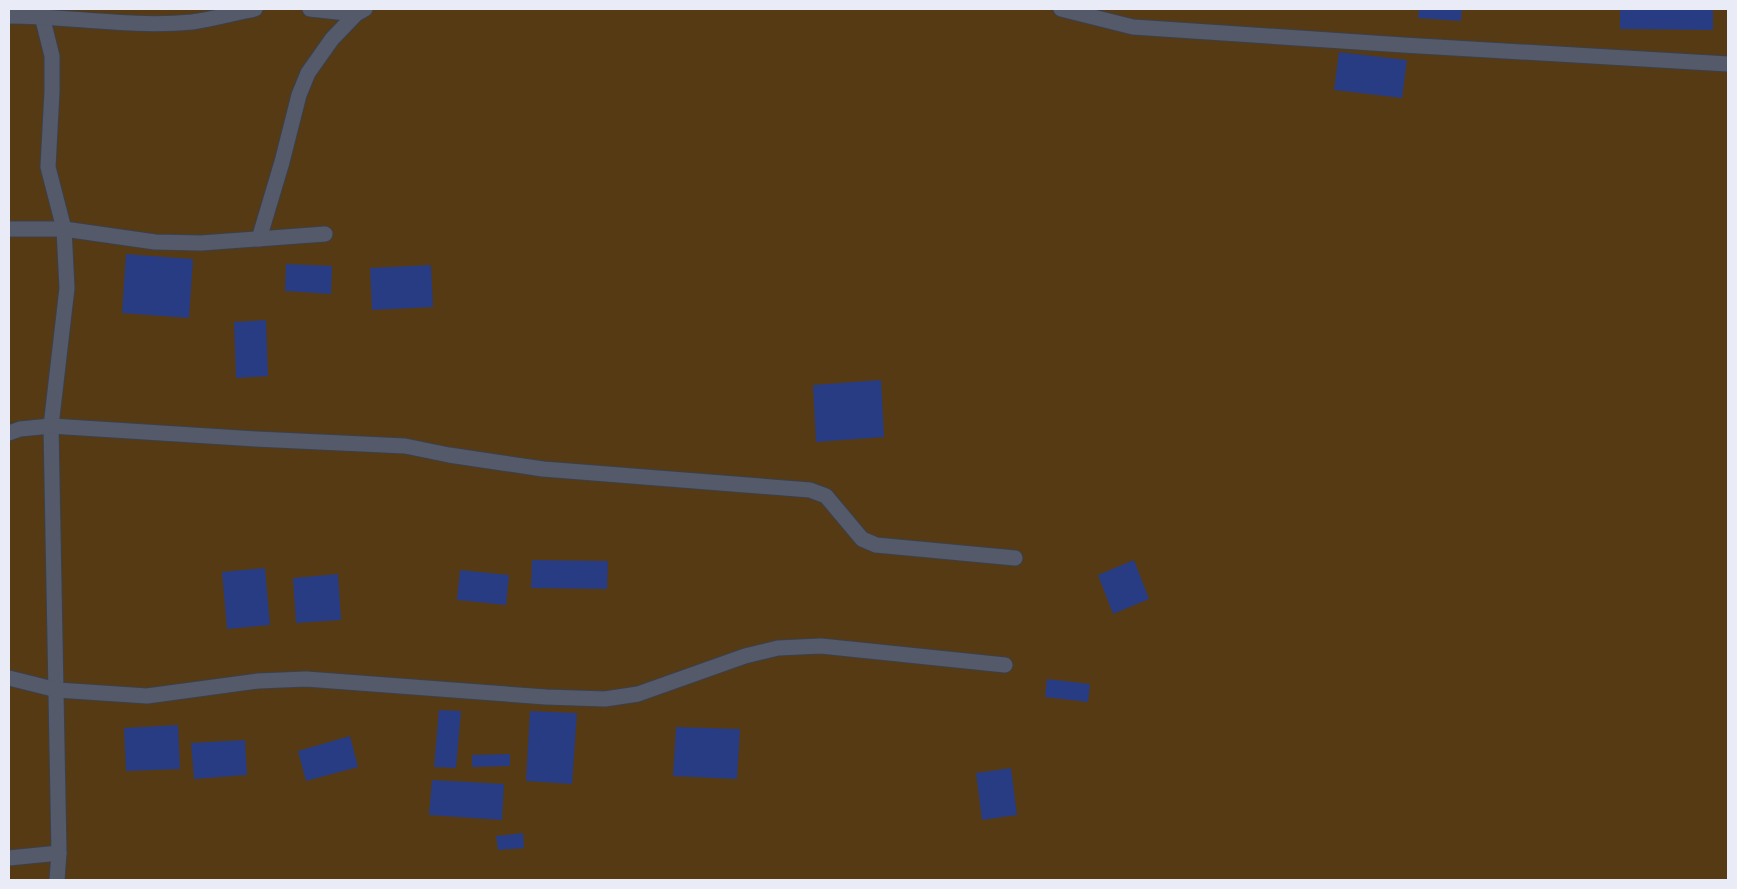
<svg xmlns="http://www.w3.org/2000/svg" width="1737" height="889" font-family="Montserrat,sans-serif">
  <style>
    .green { fill: #563a13 }
    .building { fill: #273c82 }
    .lines { fill: none; stroke-linecap: round; stroke-linejoin: round }
    .minor-casing { stroke: #3b404b; stroke-width: 17 }
    .minor { stroke: #545a6a; stroke-width: 15 }
  </style>
  <rect width="100%" height="100%" fill="#202633"/>
  <rect class="green" x="9" y="9" width="1719" height="871"/>
  <g class="building">
    <polygon points="1419,9 1462,9 1461,21 1418,18"/>
    <polygon points="1620,9 1713,9 1713,30 1620,29"/>
    <polygon points="1339,52 1407,60 1402,98 1334,90"/>
    <polygon points="126,254 193,259 189,318 122,313"/>
    <polygon points="286,264 332,266 331,294 285,291"/>
    <polygon points="431,265 433,307 372,310 370,268"/>
    <polygon points="266,320 268,376 236,378 234,322"/>
    <polygon points="881,380 884,437 816,442 813,385"/>
    <polygon points="532,560 608,561 607,589 531,588"/>
    <polygon points="1134,560 1149,599 1113,614 1098,575"/>
    <polygon points="265,568 270,625 227,629 222,572"/>
    <polygon points="460,570 509,575 506,605 457,600"/>
    <polygon points="338,574 341,620 296,623 293,578"/>
    <polygon points="1047,679 1090,684 1088,702 1045,697"/>
    <polygon points="439,710 461,711 456,768 434,767"/>
    <polygon points="530,711 577,713 572,784 526,781"/>
    <polygon points="178,725 180,769 126,771 124,728"/>
    <polygon points="676,727 740,729 737,779 673,776"/>
    <polygon points="350,736 358,767 306,781 298,751"/>
    <polygon points="245,740 247,775 194,779 191,743"/>
    <polygon points="510,754 510,766 472,767 472,755"/>
    <polygon points="1011,768 1017,815 982,820 976,773"/>
    <polygon points="432,780 504,784 502,820 429,815"/>
    <polygon points="523,833 524,848 498,850 496,836"/>
  </g>
  <g class="lines">
    <defs>
      <g id="minor">
        <polyline points="43,9 42,16 52,56 52,91 48,167 64,229 67,288 51,426 59,853 57,880"/>
        <polyline points="310,9 356,14"/>
        <polyline points="1061,9 1133,27 1403,45 1728,64"/>
        <path d="M9,16C70,16 130,28 192,22C213,19 234,13 255,9"/>
        <polyline points="9,229 64,229 155,242 201,243 325,234"/>
        <polyline points="259,239 282,162 299,95 308,73 332,39 356,14 365,9"/>
        <polyline points="9,433 20,429 51,426 256,439 405,446 449,455 543,469 810,490 826,496 862,539 876,545 1015,558"/>
        <polyline points="9,678 57,690 147,696 258,681 306,679 546,697 605,699 638,694 745,656 778,648 821,646 1005,665"/>
        <polyline points="9,858 59,853"/>
      </g>
    </defs>
    <use href="#minor" class="minor-casing"/>
    <use href="#minor" class="minor"/>
  </g>
  <rect width="1737" height="889" fill="none" stroke="#e9ecf6" stroke-width="20"/>
</svg>
